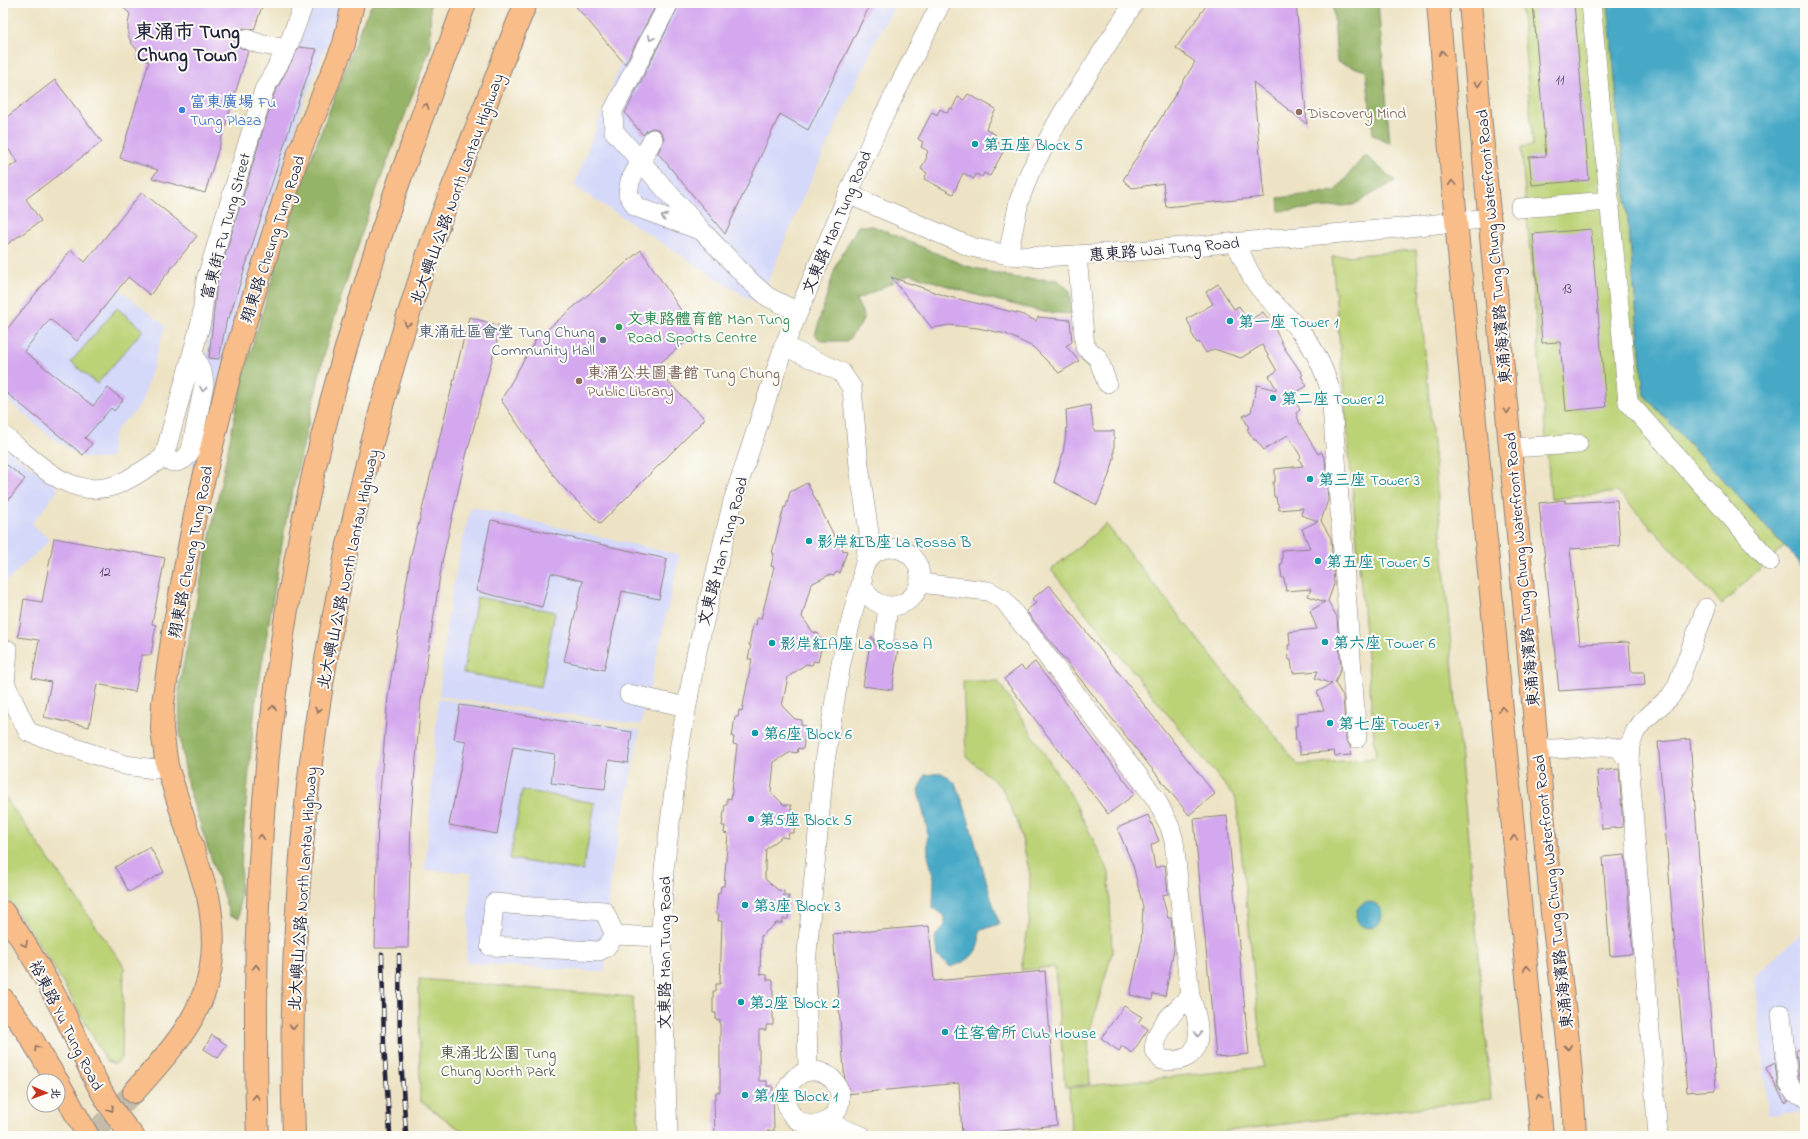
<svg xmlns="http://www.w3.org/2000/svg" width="1808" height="1139" font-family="'Indie Flower','LXGW WenKai TC',sans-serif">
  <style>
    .built { fill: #d4d8f9 }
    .green { fill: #bcd276; stroke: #6f7a58 }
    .forest { fill: #95b467; stroke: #5c6b51 }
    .water { fill: #47a9c6; stroke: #346680 }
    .building { fill: #d4a8ee }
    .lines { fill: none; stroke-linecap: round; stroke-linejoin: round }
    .major-tunnel { stroke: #c4bca9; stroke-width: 22; stroke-dasharray: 22 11; stroke-linecap: butt }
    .minor-casing { stroke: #888280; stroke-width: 20 }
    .major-casing { stroke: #888280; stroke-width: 24 }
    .highway-casing { stroke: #888280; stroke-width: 24 }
    .minor { stroke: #fff; stroke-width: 19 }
    .major { stroke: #f8bd89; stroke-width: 22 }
    .highway { stroke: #f8bd89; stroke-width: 22 }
    .rail-casing { stroke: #22223b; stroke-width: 4.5 }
    .rail { stroke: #fdfcf7; stroke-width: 3; stroke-dasharray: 9; stroke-linecap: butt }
    .oneway { stroke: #9c9ca7 }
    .oneway2 { stroke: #8d7062 }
    .shop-dot { fill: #3f7fe0; stroke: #fdfcf7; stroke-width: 1.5 }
    .education-dot { fill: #8d6e63; stroke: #fdfcf7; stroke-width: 1.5 }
    .culture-dot { fill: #0f9aa8; stroke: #fdfcf7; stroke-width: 1.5 }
    .leisure-dot { fill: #2e9e5b; stroke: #fdfcf7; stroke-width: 1.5 }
    .service-dot { fill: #5c6f8a; stroke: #fdfcf7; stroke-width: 1.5 }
    .labels { text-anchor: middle; stroke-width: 4; stroke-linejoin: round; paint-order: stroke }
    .number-label { font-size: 14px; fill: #4e4468 }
    .shop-label { font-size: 16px; fill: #366cbe; stroke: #fdfcf7; text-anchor: start }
    .education-label { font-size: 16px; fill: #785e54; stroke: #fdfcf7; text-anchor: start }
    .culture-label { font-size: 16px; fill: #0d838f; stroke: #fdfcf7; text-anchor: start }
    .street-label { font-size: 16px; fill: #22223b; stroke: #fdfcf7 }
    .leisure-label { font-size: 16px; fill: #27864d; stroke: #fdfcf7; text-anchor: start }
    .service-label { font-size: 16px; fill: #4e5e75; stroke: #fdfcf7; text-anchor: end }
    .park-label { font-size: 16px; fill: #50574d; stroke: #fdfcf7 }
    .district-label { font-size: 20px; font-weight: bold; fill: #22223b; stroke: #fdfcf7 }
  </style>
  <rect width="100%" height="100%" fill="#fdfcf7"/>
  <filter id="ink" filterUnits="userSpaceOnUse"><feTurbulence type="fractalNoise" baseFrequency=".025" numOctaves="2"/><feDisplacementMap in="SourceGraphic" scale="8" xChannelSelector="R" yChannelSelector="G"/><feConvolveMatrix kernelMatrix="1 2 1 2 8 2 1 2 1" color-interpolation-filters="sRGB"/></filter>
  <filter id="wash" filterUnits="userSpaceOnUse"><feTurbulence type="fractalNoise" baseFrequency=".012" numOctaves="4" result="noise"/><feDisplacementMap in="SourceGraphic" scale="16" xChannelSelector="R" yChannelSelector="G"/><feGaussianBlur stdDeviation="0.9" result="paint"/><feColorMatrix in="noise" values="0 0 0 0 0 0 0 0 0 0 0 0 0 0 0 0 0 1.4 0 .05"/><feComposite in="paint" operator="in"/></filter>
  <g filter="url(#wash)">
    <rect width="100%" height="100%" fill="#ede3c4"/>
    <g class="built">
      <polygon points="319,3 337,3 336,20 301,109 233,326 200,459 191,467 193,453 188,430 207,353 212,285 272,91 314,9"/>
      <polygon points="573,3 896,3 879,34 801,202 758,305 574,186 622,60"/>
      <polygon points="71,250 165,326 143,400 134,413 121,424 116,431 113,440 111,458 103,459 86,458 78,455 52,438 5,398 3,398 3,334"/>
      <polygon points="3,445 59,489 32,524 50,540 3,585"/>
      <polygon points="471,507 680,555 641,725 439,696 447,621 461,545"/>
      <polygon points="438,699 640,730 610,880 605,972 466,963 471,873 425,870"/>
      <polygon points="1805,930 1805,1113 1768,1116 1755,976"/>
    </g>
    <g class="green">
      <polygon points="1521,3 1608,3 1644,395 1784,546 1722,604 1618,492 1551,499 1521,147 1533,145"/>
      <polygon points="1416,250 1491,1099 1186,1136 1071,1136 1069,1088 1263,1067 1236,799 1051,570 1106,524 1298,765 1376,758 1332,257"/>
      <polygon points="117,308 143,330 97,384 71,362"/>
      <polygon points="477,597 555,612 541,687 463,673"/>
      <polygon points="963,681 998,681 1072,797 1109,872 1112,953 1088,1037 1090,1084 1065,1087 1055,967 1021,970 1029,922 1030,874 1019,826 1002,788 966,756"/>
      <polygon points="522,790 595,803 583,871 510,859"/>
      <polygon points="3,794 124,966 122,1058 115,1064 106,1060 54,967 3,890"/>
      <polygon points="419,979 633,997 639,1136 469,1136 420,1101"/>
    </g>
    <g class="forest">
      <polygon points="376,3 430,3 431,46 372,202 328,338 286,520 255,706 242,848 239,918 230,916 188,787 180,738 179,686 243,377 298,193 362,24 371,6"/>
      <polygon points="1333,3 1378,3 1390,143 1373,135 1366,71 1337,62"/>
      <polygon points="1365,155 1395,181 1353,205 1279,211 1278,198 1335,191"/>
      <polygon points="858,226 873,226 966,266 1016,278 1058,280 1070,291 1071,314 1043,312 976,295 910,274 856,300 864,316 860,326 847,341 821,341 815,335 836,265"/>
    </g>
    <g class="water">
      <polygon points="1608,3 1805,3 1805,568 1644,395"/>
      <path d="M942,773L955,783L964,805L999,924L979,931C981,952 970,961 951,967L937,956L935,937L945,925V917L933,908L934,879L928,855L927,827L918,791L925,775Z"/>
      <circle cx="1369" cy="915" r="13"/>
    </g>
    <g id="blocks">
      <g class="building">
        <polygon points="119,3 263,3 254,30 244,28 239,31 236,36 235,41 237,46 248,51 205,193 152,178 158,170 120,158 149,62 137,57 139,52 132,44 128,35 128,24 130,14"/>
        <polygon points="573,3 657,3 625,64"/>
        <polygon points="680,3 871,3 808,130 780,114 725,234 658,153 664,139 662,133 658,129 652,128 647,130 643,135 625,113"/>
        <polygon points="1208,3 1296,3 1307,124 1253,82 1264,197 1166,207 1163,183 1132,188 1123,180 1195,62 1176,48"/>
        <polygon points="1533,3 1574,3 1589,180 1532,185 1529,157 1546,156"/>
        <polygon points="299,47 317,49 295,111 229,318 227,318 219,359 209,358 217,282 274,94"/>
        <polygon points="55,80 102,142 26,199 41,221 3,247 3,171 18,162 3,142 3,120"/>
        <polygon points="968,94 996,109 986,129 996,135 994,139 999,143 997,146 1004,150 990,176 984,173 982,177 976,174 974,179 963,173 953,194 924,179 927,173 921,169 927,157 926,156 928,151 921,147 923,142 918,139 932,112 937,115 940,109 947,113 950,108 952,109 958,97 964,100"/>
        <polygon points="142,192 197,236 150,295 128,277 77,341 50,319 24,351 93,406 108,388 123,400 114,411 111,408 85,438 92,444 83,455 3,390 3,334 71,250 85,262"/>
        <polygon points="1591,229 1606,407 1566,411 1560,342 1542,343 1533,234"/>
        <polygon points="641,250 696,333 654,368 705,419 600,524 559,483 501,400 536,339"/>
        <polygon points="891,277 946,296 1021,314 1036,321 1038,317 1070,320 1072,342 1066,346 1079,361 1059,373 1033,347 1006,334 978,328 949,325 932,328"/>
        <polygon points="1218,284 1234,309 1239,306 1248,321 1263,312 1270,322 1271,321 1285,349 1303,375 1301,376 1307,386 1292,395 1300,410 1296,413 1300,424 1318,454 1321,452 1325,459 1328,500 1321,521 1331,538 1334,584 1328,601 1337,617 1341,668 1335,683 1343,696 1346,739 1350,746 1351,755 1335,756 1334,751 1300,754 1300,747 1298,747 1298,741 1296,741 1295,726 1297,726 1297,713 1324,710 1317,692 1332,684 1315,678 1318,671 1293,673 1291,660 1289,660 1288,645 1290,645 1289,632 1317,629 1310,611 1325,602 1308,596 1311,589 1286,591 1284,578 1282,578 1280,564 1282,564 1282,550 1310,548 1302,529 1318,521 1301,515 1303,508 1279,510 1278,503 1277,503 1276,497 1274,497 1273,482 1275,482 1275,469 1303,466 1299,459 1301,457 1288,435 1264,450 1256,440 1254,440 1247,429 1249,428 1243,416 1251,412 1257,385 1277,390 1269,376 1277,371 1262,345 1241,358 1214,349 1206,353 1199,342 1197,343 1191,332 1192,331 1187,319 1213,304 1206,292"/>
        <polygon points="469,317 501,326 466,456 442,562 421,700 411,817 408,948 375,948 378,816 388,696 411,555"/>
        <polygon points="1090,405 1094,431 1114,431 1114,458 1111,470 1097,505 1054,482 1063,453 1067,427 1066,410"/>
        <polygon points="3,462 25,479 3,507"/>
        <polygon points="807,483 838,543 843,545 842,550 847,551 840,573 836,572 834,576 829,575 811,584 802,617 813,632 819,634 818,638 823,640 818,662 814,661 812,665 806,664 788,677 782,706 795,719 802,720 801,725 806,726 803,749 798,748 797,753 791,752 774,762 772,783 771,792 784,805 791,805 791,810 795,811 794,833 789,833 788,838 782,837 766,849 765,864 765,879 778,890 784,891 784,896 789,896 788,919 783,919 782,923 776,923 761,936 760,974 767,975 767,980 773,980 773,1025 766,1025 766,1030 759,1030 759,1081 767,1081 767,1086 773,1086 774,1131 767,1131 767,1136 715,1136 714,1099 716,1098 716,1092 720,1092 720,1020 716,1020 716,1013 713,1013 713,991 716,991 716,984 720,984 722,921 718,921 719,914 716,914 718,893 720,893 721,886 724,886 728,834 724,833 725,826 722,826 725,805 727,805 727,798 731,799 737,745 733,744 734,737 732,737 735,717 738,717 739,710 742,711 752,659 748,659 751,645 749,645 753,624 756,625 757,618 761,619 774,567 771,566 774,553 772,553 784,507 786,507 790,492"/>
        <polygon points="1565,500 1565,503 1617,500 1620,546 1570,549 1580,644 1629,642 1631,672 1644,672 1645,685 1559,691 1539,503"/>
        <polygon points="491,520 667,559 659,599 622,591 604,670 564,661 583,581 551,573 542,607 476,591"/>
        <polygon points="54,538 165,558 152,624 156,625 151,655 142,655 135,692 97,684 89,727 44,717 51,682 32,678 39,640 18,637 24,599 42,602"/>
        <polygon points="1049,585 1215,794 1189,815 1026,611 1036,603 1032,599"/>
        <polygon points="871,637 873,638 874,643 877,648 882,650 889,649 895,641 899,642 892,690 863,686"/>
        <polygon points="1035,662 1135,794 1108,814 1004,679 1021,666 1025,670"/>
        <polygon points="460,705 632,732 628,763 609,760 605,789 551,783 555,754 513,747 497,834 449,825 466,741 454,739"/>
        <polygon points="1690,739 1716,1090 1687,1092 1658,742"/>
        <polygon points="1619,769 1623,827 1602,829 1597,771"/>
        <polygon points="1148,815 1159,841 1151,845 1155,868 1165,865 1168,894 1162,895 1168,918 1171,918 1174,949 1165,996 1153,994 1152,1000 1130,995 1141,943 1143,907 1133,865 1117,828"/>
        <polygon points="1227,816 1249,1054 1216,1057 1194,819"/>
        <polygon points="150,847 164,872 129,892 115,867"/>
        <polygon points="1625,855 1633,954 1610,956 1603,857"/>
        <polygon points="929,926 934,981 1045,971 1057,1125 962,1135 959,1083 846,1094 833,934"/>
        <polygon points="1124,1006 1142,1017 1138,1022 1148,1029 1132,1053 1122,1046 1119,1051 1101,1038"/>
        <polygon points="212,1035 227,1045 218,1058 204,1049"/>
        <polygon points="1805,1046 1805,1084 1801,1083 1799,1078 1796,1051"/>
        <polygon points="1775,1063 1778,1087 1789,1101 1785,1103 1766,1068"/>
      </g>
    </g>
  </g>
  <g filter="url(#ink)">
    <use href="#blocks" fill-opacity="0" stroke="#888280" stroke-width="1"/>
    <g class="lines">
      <polyline class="major-tunnel" points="91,1136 134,1092"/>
      <defs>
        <g id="minor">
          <polyline points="669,3 613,111 614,131 701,230 751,282 768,297 798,312"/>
          <polyline points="1591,3 1628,402 1770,561"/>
          <polyline points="246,39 260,44 287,49"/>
          <polyline points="653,139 630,181 628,194 636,207 700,230"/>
          <polyline points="848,194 971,247 1008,255 1042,257 1126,252 1400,228 1490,218"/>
          <polyline points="1520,208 1609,201"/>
          <path d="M1236,242C1242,256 1247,270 1256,283C1268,301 1286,313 1299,330C1315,348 1324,369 1331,392L1357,738"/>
          <polyline points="1008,255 1019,201 1030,172 1062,114 1134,3"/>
          <polyline points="1077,255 1085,347 1098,358 1107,383"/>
          <polyline points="784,346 841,372 852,388 859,466 869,533 865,563"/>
          <path d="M3,435C34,460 69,500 113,486C131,480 148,467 164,457"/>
          <polyline points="1510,448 1578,444"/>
          <polyline points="164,457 201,322 206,280 264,90 287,49 304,3"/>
          <path d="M164,457C174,466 185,462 191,450L204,384L203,376L193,352"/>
          <circle cx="891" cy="577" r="29"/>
          <path d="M920,583L988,591L1003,599L1156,799L1170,827L1174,841L1190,996C1201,1025 1208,1066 1162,1060L1154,1050C1155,1027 1175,1011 1190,996"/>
          <polyline points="884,639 888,607"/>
          <polyline points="8,650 5,683 28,732 125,765 154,769 167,766"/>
          <polyline points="629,694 686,707"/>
          <polyline points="1537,750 1605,746 1617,748 1629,759"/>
          <polygon points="494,903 604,911 615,935 606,947 599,951 490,946"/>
          <polyline points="615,935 661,937"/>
          <polyline points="1781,1014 1788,1082 1794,1092 1805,1096"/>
          <polyline points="808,1071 806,964 824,767 841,663 854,608 862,581"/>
          <circle cx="813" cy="1098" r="27"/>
          <polyline points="825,1122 862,1136"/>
          <polyline points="668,1136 661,937 664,870 680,744 696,655 733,501 784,346 848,194 879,125 941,3"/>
          <polyline points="1658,1136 1629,759 1630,745 1635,732 1643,721 1670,697 1677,686 1706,608"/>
        </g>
        <g id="major">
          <polyline points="1438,3 1454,199 1542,1136"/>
          <path d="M1470,3L1552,913C1562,987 1572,1061 1575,1136"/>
          <path d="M3,912C26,943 45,977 63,1011C84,1054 100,1100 133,1136"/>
          <polyline points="3,999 28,1033 57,1081"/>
          <polyline points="58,1082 88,1136"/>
          <path d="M134,1092C192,1027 226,988 208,896L167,766L162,730L163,703L174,627L196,510L233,361L298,155L344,44L353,3"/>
        </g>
        <g id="highway">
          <path d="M258,1136C256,1097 256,1058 256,1019C255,798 281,575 342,362C363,289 386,216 412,145C428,97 448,51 465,3"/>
          <path d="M294,1136C283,837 333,537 428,254C441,215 457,177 472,139C490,94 507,48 526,3"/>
        </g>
      </defs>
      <use href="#minor" class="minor-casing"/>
      <use href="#major" class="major-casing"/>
      <use href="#highway" class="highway-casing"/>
      <use href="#minor" class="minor"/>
      <use href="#major" class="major"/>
      <use href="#highway" class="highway"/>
      <defs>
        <g id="rail">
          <polyline points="382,954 384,1045 390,1133"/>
          <polyline points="399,955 400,1044 406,1133"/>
        </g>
      </defs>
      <use href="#rail" class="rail-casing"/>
      <use href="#rail" class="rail"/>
    </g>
    <defs><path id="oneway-chevron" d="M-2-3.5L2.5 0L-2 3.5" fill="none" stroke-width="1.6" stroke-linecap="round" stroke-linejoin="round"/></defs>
    <g class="oneway">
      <use href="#oneway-chevron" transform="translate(651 38) rotate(117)"/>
      <use href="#oneway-chevron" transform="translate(664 217) rotate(-160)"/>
      <use href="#oneway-chevron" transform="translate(203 389) rotate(99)"/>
      <use href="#oneway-chevron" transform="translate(1198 1034) rotate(92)"/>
    </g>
    <g class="oneway2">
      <use href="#oneway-chevron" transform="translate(1442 53) rotate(-95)"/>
      <use href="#oneway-chevron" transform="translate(1478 84) rotate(85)"/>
      <use href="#oneway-chevron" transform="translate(426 106) rotate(-69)"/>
      <use href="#oneway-chevron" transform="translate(1452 183) rotate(-95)"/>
      <use href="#oneway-chevron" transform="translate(407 324) rotate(107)"/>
      <use href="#oneway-chevron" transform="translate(1507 411) rotate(85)"/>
      <use href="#oneway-chevron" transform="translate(273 708) rotate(-83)"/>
      <use href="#oneway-chevron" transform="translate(1502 709) rotate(-95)"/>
      <use href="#oneway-chevron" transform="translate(318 710) rotate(99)"/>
      <use href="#oneway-chevron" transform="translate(261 837) rotate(-86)"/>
      <use href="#oneway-chevron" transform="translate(1514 838) rotate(-95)"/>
      <use href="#oneway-chevron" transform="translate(25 944) rotate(61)"/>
      <use href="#oneway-chevron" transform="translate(256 967) rotate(-89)"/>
      <use href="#oneway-chevron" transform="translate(1527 968) rotate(-95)"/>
      <use href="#oneway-chevron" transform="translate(293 1027) rotate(90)"/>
      <use href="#oneway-chevron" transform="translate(1568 1047) rotate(84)"/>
      <use href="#oneway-chevron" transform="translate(37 1048) rotate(-122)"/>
      <use href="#oneway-chevron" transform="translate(256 1097) rotate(-90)"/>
      <use href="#oneway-chevron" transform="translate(1539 1097) rotate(-95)"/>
      <use href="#oneway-chevron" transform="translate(111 1109) rotate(57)"/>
    </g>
  </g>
  <circle class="shop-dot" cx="182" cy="110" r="4"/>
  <g class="education-dot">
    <circle cx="1299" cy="112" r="4"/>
    <circle cx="579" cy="381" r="4"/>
  </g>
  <g class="culture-dot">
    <circle cx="975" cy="144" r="4"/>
    <circle cx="1230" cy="321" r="4"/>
    <circle cx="1273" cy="398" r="4"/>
    <circle cx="1310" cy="479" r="4"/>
    <circle cx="809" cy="541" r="4"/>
    <circle cx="1318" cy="561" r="4"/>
    <circle cx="1325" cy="642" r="4"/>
    <circle cx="772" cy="643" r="4"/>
    <circle cx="1330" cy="723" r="4"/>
    <circle cx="755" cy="733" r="4"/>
    <circle cx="751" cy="819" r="4"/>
    <circle cx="745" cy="905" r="4"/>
    <circle cx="741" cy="1002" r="4"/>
    <circle cx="945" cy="1032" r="4"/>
    <circle cx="745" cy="1095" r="4"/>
  </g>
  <circle class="leisure-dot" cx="619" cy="327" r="4"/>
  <circle class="service-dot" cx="603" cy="340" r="4"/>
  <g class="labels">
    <g class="number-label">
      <text x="1560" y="84">11</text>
      <text x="1567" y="293">13</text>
      <text x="105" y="576">12</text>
    </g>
    <g class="shop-label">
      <text x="190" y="107">富東廣場 Fu<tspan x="190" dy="18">Tung Plaza</tspan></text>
    </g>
    <g class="education-label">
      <text x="1307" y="118">Discovery Mind</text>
      <text x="587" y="378">東涌公共圖書館 Tung Chung<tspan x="587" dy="18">Public Library</tspan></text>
    </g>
    <g class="culture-label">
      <text x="983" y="150">第五座 Block 5</text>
      <text x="1238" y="327">第一座 Tower 1</text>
      <text x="1281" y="404">第二座 Tower 2</text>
      <text x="1318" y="485">第三座 Tower 3</text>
      <text x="817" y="547">影岸紅B座 La Rossa B</text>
      <text x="1326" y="567">第五座 Tower 5</text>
      <text x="1333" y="648">第六座 Tower 6</text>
      <text x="780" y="649">影岸紅A座 La Rossa A</text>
      <text x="1338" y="729">第七座 Tower 7</text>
      <text x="763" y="739">第6座 Block 6</text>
      <text x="759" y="825">第5座 Block 5</text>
      <text x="753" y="911">第3座 Block 3</text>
      <text x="749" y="1008">第2座 Block 2</text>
      <text x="953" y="1038">住客會所 Club House</text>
      <text x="753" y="1101">第1座 Block 1</text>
    </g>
    <g class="street-label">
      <text transform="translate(456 189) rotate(-70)" y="6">北大嶼山公路 North Lantau Highway</text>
      <text transform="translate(836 222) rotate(-67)" y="6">文東路 Man Tung Road</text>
      <text transform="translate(225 226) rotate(-75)" y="6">富東街 Fu Tung Street</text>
      <text transform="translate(272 239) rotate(-72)" y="6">翔東路 Cheung Tung Road</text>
      <text transform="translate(1493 247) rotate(-95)" y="6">東涌海濱路 Tung Chung Waterfront Road</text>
      <text transform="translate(1164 248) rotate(-5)" y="6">惠東路 Wai Tung Road</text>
      <text transform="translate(722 551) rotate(-75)" y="6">文東路 Man Tung Road</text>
      <text transform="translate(190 552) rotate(-79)" y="6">翔東路 Cheung Tung Road</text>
      <text transform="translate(347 569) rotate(-78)" y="6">北大嶼山公路 North Lantau Highway</text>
      <text transform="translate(1521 570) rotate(-95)" y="6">東涌海濱路 Tung Chung Waterfront Road</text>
      <text transform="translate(302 889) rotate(-86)" y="6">北大嶼山公路 North Lantau Highway</text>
      <text transform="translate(1552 892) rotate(-96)" y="6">東涌海濱路 Tung Chung Waterfront Road</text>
      <text transform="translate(664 953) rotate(-90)" y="6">文東路 Man Tung Road</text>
      <text transform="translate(67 1025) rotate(63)" y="6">裕東路 Yu Tung Road</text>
    </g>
    <g class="leisure-label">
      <text x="627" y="324">文東路體育館 Man Tung<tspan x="627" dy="18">Road Sports Centre</tspan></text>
    </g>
    <g class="service-label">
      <text x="595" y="337">東涌社區會堂 Tung Chung<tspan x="595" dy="18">Community Hall</tspan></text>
    </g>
    <g class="park-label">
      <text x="498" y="1058">東涌北公園 Tung<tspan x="498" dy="18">Chung North Park</tspan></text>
    </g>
    <g class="district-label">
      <text x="187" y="38">東涌市 Tung<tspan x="187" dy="23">Chung Town</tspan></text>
    </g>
  </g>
  <rect width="1808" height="1139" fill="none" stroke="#fdfcf7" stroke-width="16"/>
  <g transform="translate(46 1093) rotate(92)"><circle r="19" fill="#fdfcf7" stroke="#a5a5ac"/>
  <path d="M0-3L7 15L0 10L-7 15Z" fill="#c8321e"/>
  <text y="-6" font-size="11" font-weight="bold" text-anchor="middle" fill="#22223b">北</text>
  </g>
</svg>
